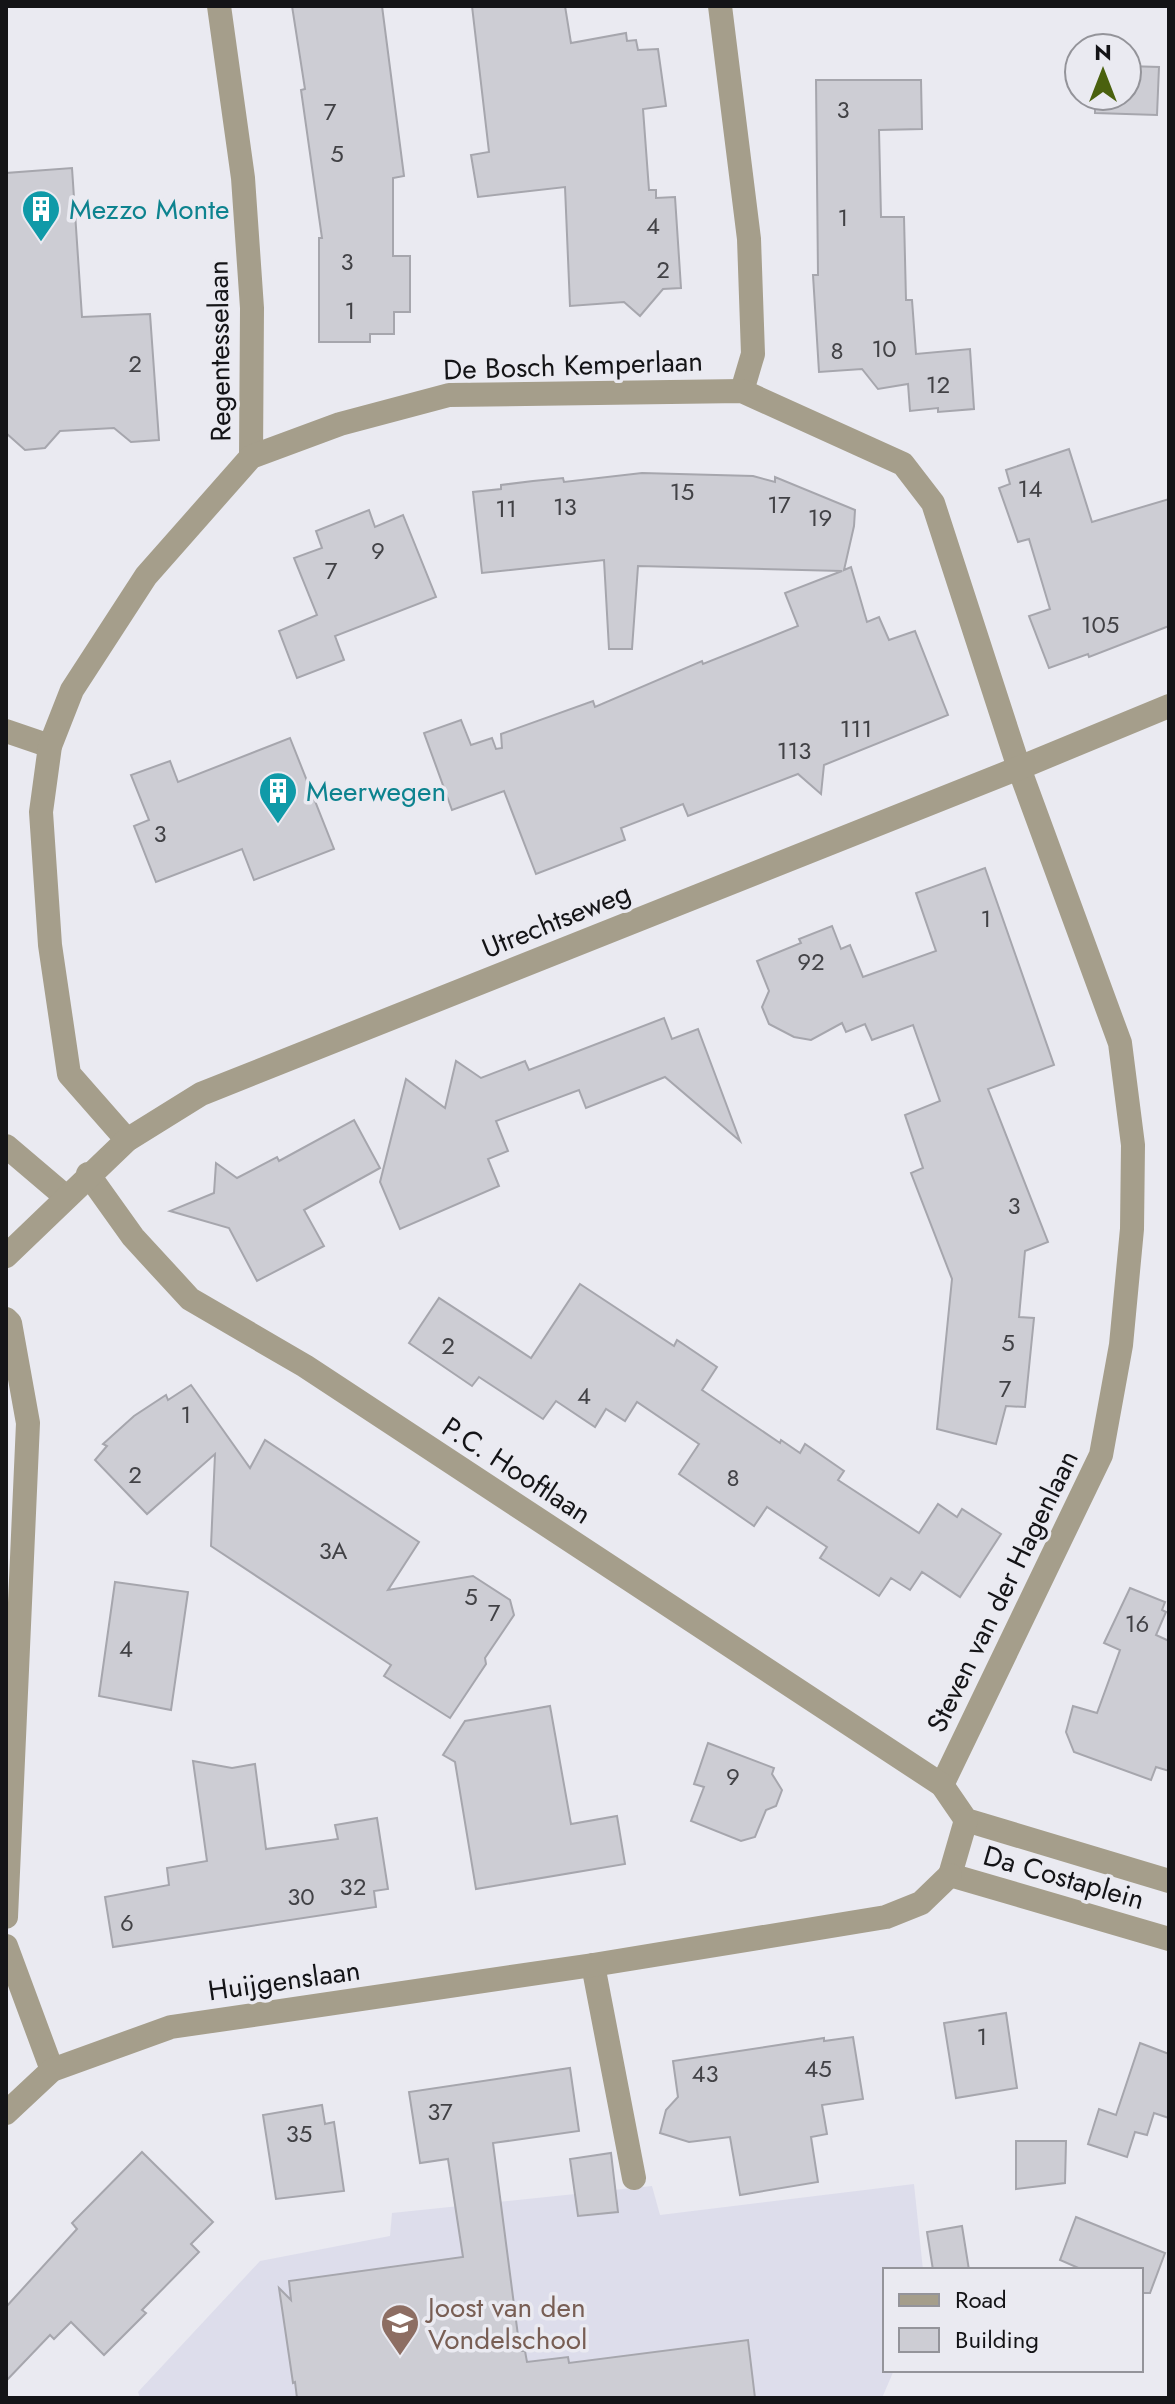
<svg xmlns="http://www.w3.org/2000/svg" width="1175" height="2404" font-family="Jost,sans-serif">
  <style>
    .built { fill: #ddddeb }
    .building { fill: #cdcdd4; stroke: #a6a6ad; stroke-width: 2 }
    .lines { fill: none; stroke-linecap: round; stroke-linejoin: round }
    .minor { stroke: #a59e8b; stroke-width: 24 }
    .labels { text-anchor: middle; stroke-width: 7; stroke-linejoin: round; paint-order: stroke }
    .number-label { font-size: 24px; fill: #424246 }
    .culture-label { font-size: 28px; fill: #0d838f; stroke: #eaeaf1; text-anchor: start }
    .street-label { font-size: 28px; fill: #141417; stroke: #eaeaf1 }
    .education-label { font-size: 28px; fill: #785e54; stroke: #eaeaf1; text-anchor: start }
  </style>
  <rect width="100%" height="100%" fill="#eaeaf1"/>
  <polygon class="built" points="914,2184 923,2270 885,2270 885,2370 894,2370 882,2398 140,2398 138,2392 260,2261 390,2236 392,2213 652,2186 660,2215"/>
  <g class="building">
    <polygon points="292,6 382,6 404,176 393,178 393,256 410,256 410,312 394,312 394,334 370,334 370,342 319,342 319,238 322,238 301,90 305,89"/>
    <polygon points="472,6 565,6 571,43 626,33 627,41 636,40 638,50 658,49 666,106 643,109 649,190 656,190 656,198 675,197 681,288 663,289 640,316 624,302 570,306 565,187 478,197 471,155 489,152"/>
    <polygon points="1127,66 1159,67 1157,115 1095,113 1095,96 1127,96"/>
    <polygon points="816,80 921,80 922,129 879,130 881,217 904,217 906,300 912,300 916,354 970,349 974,409 938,412 938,408 910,411 908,384 878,389 862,369 819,372 813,275 818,275"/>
    <polygon points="72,168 82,317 150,314 159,440 131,442 114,428 60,431 45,448 25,450 6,433 6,173"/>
    <polygon points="1069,449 1092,522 1169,499 1169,626 1089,657 1088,654 1049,668 1029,616 1050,609 1029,539 1018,542 999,488 1010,484 1006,470"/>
    <polygon points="642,473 753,476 775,482 775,477 855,510 854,526 844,570 851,567 867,622 879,617 889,640 915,631 948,715 824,765 821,794 798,774 688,816 683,804 621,828 625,840 536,874 504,791 452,810 424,733 461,720 471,745 492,738 496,749 502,748 501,734 593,701 595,707 702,661 703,664 798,626 785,593 842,571 638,566 632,649 609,649 604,560 482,573 473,492 501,489 501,485 533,481 563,478 564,482"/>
    <polygon points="369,510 375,527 403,515 436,597 335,636 344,660 297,678 279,631 317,615 294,558 322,548 316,531"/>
    <polygon points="290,738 334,849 254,880 242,849 156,882 134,826 149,820 131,775 170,761 178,782"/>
    <polygon points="985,868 1054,1065 988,1089 1048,1242 1025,1251 1019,1317 1034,1318 1025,1407 1006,1406 996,1444 937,1429 952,1279 911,1173 923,1168 905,1115 940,1101 913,1025 872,1040 865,1024 846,1032 842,1023 811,1040 794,1037 769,1024 762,1007 769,991 757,961 801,943 799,939 832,926 841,949 850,945 863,977 936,951 916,893"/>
    <polygon points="664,1018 672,1039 698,1029 740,1141 665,1077 586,1108 579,1090 496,1121 508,1151 488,1159 499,1186 400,1229 380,1182 406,1079 445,1108 456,1061 481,1078 525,1061 529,1070"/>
    <polygon points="354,1120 380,1168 304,1210 324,1246 257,1281 229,1228 170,1211 214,1193 216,1163 237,1178 277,1157 279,1161"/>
    <polygon points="580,1284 674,1346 677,1340 717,1367 702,1390 780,1443 781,1440 800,1453 805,1444 844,1471 838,1480 919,1533 938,1504 957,1517 962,1509 1001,1534 960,1597 922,1572 910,1590 891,1578 879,1596 820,1558 827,1547 767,1507 754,1526 679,1474 699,1444 637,1402 625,1421 606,1409 595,1427 556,1401 543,1419 479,1377 472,1386 409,1343 439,1298 531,1358"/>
    <polygon points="191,1385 250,1468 265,1440 419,1542 388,1590 473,1576 510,1600 514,1615 485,1658 486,1664 450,1718 384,1676 391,1665 211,1546 215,1454 147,1514 95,1460 107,1446 103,1444 134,1416 166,1395 168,1400"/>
    <polygon points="115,1582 188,1592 171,1710 99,1696"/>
    <polygon points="1130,1588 1165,1602 1162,1610 1166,1612 1156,1635 1169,1641 1169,1771 1156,1767 1151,1780 1074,1752 1066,1732 1073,1706 1097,1713 1120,1650 1104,1643"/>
    <polygon points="550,1706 571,1824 617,1816 625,1864 476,1889 455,1762 443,1755 465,1721"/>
    <polygon points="708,1743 774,1768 772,1774 782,1790 776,1806 766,1810 755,1837 741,1841 691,1821 704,1787 694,1784"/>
    <polygon points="193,1761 232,1768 255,1764 266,1849 338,1839 335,1825 377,1818 388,1889 374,1891 376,1907 113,1947 105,1897 169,1885 167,1868 207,1861"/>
    <polygon points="1006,2013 1017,2088 956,2098 944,2023"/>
    <polygon points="853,2037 863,2099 822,2105 827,2134 811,2137 818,2182 740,2195 730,2137 689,2142 660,2133 666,2110 678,2097 673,2061 824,2038 824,2041"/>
    <polygon points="1140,2043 1169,2054 1169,2118 1154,2113 1147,2135 1135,2132 1127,2157 1088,2144 1099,2109 1116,2115"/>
    <polygon points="570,2068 579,2131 493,2143 520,2351 525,2351 527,2362 568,2357 569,2363 748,2340 755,2398 297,2398 295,2382 293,2383 279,2288 291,2300 289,2281 463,2257 448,2159 420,2163 409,2092"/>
    <polygon points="322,2105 325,2124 334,2122 344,2191 276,2199 263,2115"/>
    <polygon points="1016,2141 1066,2141 1065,2183 1016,2189"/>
    <polygon points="142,2152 213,2222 191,2244 199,2252 142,2310 146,2313 104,2355 71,2322 54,2339 50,2335 6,2381 6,2307 77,2229 72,2223"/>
    <polygon points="611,2153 618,2212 578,2216 570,2159"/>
    <polygon points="1076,2217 1165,2253 1150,2293 1141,2293 1141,2270 1083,2270 1060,2260"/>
    <polygon points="962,2226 969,2270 933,2270 927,2232"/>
  </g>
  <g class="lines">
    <g class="minor">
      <polyline points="219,6 243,178 252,308 251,457"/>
      <polyline points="720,6 749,239 753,354 742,391"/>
      <polyline points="6,731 50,746"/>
      <polyline points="127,1140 69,1074 50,945 41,812 50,746 72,690 146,576 251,457 340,424 449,395 742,391 903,464 933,503 1019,768 1120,1043 1133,1145 1132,1229 1121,1345 1101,1455 942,1785"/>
      <polyline points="6,1146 66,1197"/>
      <polyline points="88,1174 133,1237 190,1299 305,1366 942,1785 966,1820 1169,1881"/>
      <polyline points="6,1256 127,1140 201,1094 1019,768 1169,706"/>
      <polyline points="6,1319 10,1323 28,1423 6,1917"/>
      <polyline points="966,1820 950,1875 1169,1939"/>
      <polyline points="6,1946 52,2070"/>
      <polyline points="593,1965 634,2178"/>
      <polyline points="6,2113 52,2070 171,2027 593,1965 886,1917 921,1903 950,1875"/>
    </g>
  </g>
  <defs>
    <symbol id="building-pin" viewBox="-11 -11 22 30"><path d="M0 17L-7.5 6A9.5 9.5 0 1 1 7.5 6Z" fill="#0f9aa8" stroke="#eaeaf1"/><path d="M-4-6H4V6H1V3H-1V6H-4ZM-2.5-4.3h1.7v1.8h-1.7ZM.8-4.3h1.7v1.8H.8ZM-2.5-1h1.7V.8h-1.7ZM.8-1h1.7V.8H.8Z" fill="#fff"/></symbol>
    <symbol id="school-pin" viewBox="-11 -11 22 30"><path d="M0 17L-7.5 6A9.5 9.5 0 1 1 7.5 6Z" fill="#8d6e63" stroke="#eaeaf1"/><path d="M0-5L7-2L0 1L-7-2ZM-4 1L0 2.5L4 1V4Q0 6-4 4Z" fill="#fff"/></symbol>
  </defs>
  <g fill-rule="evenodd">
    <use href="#building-pin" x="19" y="187" width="44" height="60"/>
    <use href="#building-pin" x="256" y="769" width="44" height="60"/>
    <use href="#school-pin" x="378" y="2301" width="44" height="60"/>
  </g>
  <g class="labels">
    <g class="number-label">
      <text x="843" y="118">3</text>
      <text x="330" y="120">7</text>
      <text x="337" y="162">5</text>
      <text x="843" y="226">1</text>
      <text x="653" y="234">4</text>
      <text x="347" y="270">3</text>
      <text x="663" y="278">2</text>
      <text x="350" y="319">1</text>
      <text x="884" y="357">10</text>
      <text x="837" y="359">8</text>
      <text x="135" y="372">2</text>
      <text x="938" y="393">12</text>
      <text x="1030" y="497">14</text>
      <text x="682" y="500">15</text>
      <text x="779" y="513">17</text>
      <text x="565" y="515">13</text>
      <text x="506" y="517">11</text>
      <text x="820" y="526">19</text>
      <text x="378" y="559">9</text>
      <text x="331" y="579">7</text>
      <text x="1100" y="633">105</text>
      <text x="856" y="737">111</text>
      <text x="794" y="759">113</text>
      <text x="160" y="842">3</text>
      <text x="986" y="927">1</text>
      <text x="811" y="970">92</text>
      <text x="1014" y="1214">3</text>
      <text x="1008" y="1351">5</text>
      <text x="448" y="1354">2</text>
      <text x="1005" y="1397">7</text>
      <text x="584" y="1404">4</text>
      <text x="186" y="1423">1</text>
      <text x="135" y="1483">2</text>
      <text x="733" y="1486">8</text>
      <text x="333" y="1559">3A</text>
      <text x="471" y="1605">5</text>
      <text x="494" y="1621">7</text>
      <text x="1137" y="1632">16</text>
      <text x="126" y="1657">4</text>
      <text x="733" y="1785">9</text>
      <text x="353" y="1895">32</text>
      <text x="301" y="1905">30</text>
      <text x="127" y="1931">6</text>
      <text x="982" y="2045">1</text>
      <text x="818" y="2077">45</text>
      <text x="705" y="2082">43</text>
      <text x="440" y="2120">37</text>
      <text x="299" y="2142">35</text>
    </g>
    <g class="culture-label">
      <text x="69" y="219">Mezzo Monte</text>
      <text x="306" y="801">Meerwegen</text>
    </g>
    <g class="street-label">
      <text transform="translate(219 351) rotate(-91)" y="10">Regentesselaan</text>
      <text transform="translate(573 365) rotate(-2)" y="10">De Bosch Kemperlaan</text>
      <text transform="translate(556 920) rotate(-22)" y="10">Utrechtseweg</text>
      <text transform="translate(517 1470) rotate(33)" y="10">P.C. Hooftlaan</text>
      <text transform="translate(1002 1591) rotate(-64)" y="10">Steven van der Hagenlaan</text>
      <text transform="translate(1064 1877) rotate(16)" y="10">Da Costaplein</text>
      <text transform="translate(284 1980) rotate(-8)" y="10">Huijgenslaan</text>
    </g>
    <g class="education-label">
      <text x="428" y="2317">Joost van den<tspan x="428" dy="32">Vondelschool</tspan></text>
    </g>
  </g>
  <rect width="1175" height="2404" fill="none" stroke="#141417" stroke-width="16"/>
  <rect x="883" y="2268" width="260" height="104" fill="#eaeaf1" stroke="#94949a" stroke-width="2"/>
  <rect x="899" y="2294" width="40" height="12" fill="#a59e8b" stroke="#94949a" stroke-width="2"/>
  <text x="955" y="2308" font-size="24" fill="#141417">Road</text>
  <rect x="899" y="2328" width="40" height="24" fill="#cdcdd4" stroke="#94949a" stroke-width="2"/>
  <text x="955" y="2348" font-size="24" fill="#141417">Building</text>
  <g transform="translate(1103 72)"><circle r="38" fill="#eaeaf1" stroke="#94949a" stroke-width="2"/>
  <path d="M0-6L14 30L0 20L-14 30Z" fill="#4a610e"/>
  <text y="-12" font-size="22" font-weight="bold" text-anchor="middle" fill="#141417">N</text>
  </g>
</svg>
